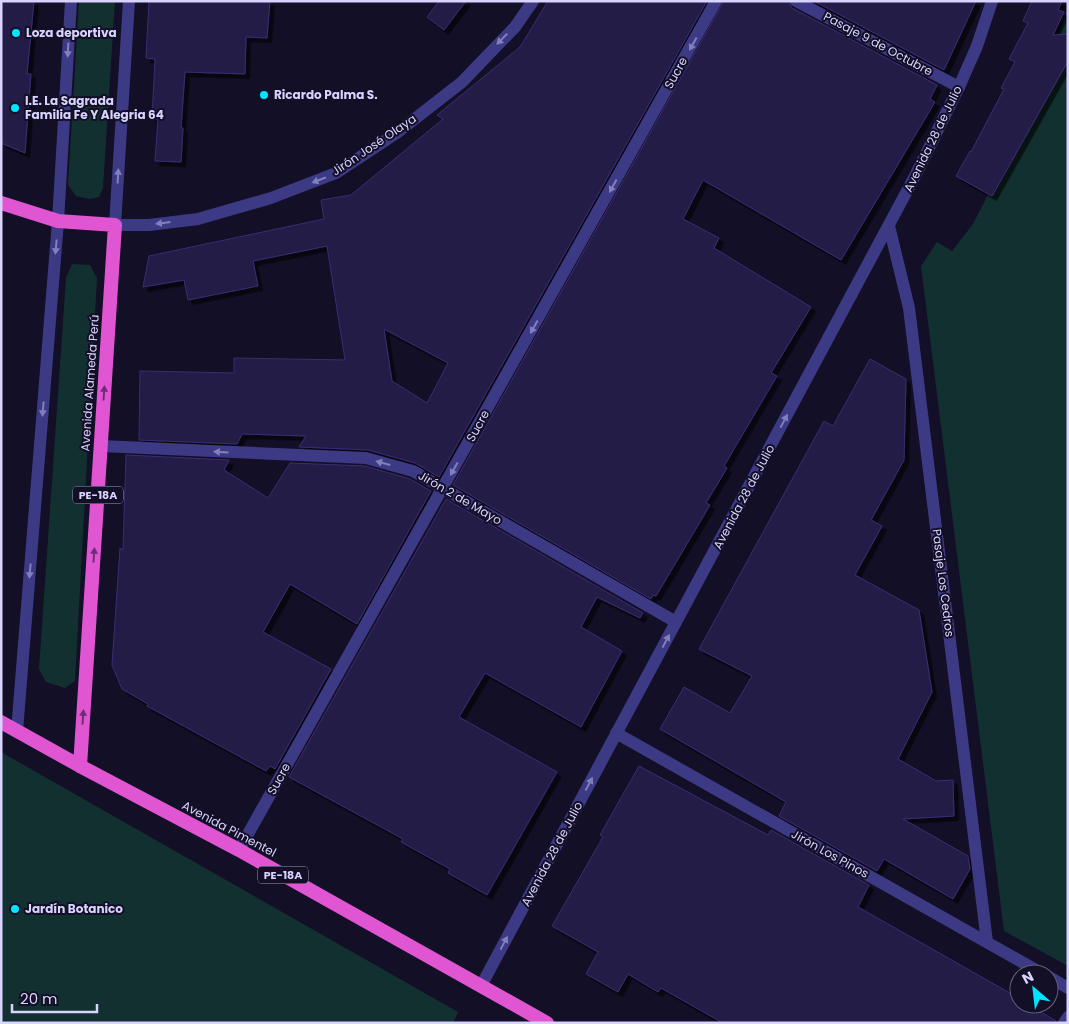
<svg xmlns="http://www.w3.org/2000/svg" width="1069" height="1024" font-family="Poppins,sans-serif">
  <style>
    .green { fill: #12302f }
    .building { fill: #241b47; stroke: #3b2d73; fill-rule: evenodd; filter: url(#shadow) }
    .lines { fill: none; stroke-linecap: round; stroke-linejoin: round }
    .minor { stroke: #3d3a85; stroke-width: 12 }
    .tertiary { stroke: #3d3a85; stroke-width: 12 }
    .trunk { stroke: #e055d1; stroke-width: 14 }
    .oneway { fill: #837fbc }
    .oneway2 { fill: #6f2e73 }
    .poi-dot { fill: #00e5ff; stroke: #130f26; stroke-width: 2 }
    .labels { text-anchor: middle; stroke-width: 4; stroke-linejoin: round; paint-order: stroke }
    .shield { fill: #130f26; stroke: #9e99be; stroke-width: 1 }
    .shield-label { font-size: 11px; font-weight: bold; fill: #d9d4ff }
    .poi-label { font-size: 12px; font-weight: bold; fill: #d9d4ff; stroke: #130f26; text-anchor: start }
    .street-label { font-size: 12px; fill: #d9d4ff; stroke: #130f26 }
  </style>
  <defs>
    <filter id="shadow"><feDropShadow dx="4.5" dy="4.5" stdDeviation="0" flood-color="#0009"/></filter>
  </defs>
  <rect width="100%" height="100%" fill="#130f26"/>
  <g class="green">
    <polygon points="79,1 115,1 103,188 99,197 89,199 76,196 68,185"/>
    <polygon points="1068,9 1068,966 1004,931 921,266 937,242 952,251 973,224 1029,114"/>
    <polygon points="72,264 90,265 97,278 75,681 65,688 46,682 39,669 66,278"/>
    <polygon points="1,752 458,1012 453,1023 1,1023"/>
  </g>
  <g class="building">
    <polygon points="1,1 34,1 27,74 31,74 25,153 1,143"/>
    <polygon points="149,1 270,1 267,38 246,37 245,74 185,72 181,128 183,128 181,162 155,161 158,119 152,119 155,59 146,58"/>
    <polygon points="439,1 466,1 444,30 427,17"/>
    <path d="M548,1H707L439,477L415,463L368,450L299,447L306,436L242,434L237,444L139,440L140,371L234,373V358L345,360L327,246L253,261L258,286L188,300L184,280L143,287L149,256L324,219L321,200L351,195L443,119L437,115L520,47ZM384,329L448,363L427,403L392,381Z"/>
    <polygon points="724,1 788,1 792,8 937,85 930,99 935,102 841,260 703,180 683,219 719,238 714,248 811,307 771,373 777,376 724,466 727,468 706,503 710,505 656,596 653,595 651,599 453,485"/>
    <polygon points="814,1 976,1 944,70"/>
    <polygon points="1032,1 1062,1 1058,10 1064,12 1053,35 1068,34 1068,61 992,196 956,176 970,151 971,152 1004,89 1001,88 1015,62 1009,59 1028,23 1023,21"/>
    <polygon points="870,359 906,379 904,460 871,520 882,526 855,575 919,610 932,692 898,759 936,781 953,780 954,816 903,819 968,856 970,869 953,899 884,859 877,871 779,816 786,802 660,729 684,687 730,713 752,676 699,649 824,421 833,426"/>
    <polygon points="126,455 229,460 224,470 268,498 290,463 365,466 410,479 431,491 357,624 290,584 263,632 331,669 275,769 270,766 266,771 147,706 148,704 122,689 112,665 120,548 123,550"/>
    <polygon points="446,499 643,613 640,618 597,597 581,627 622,651 581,727 485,673 459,717 557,772 487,895 448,873 450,869 401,842 403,839 289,777"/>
    <polygon points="639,766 768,835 771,830 869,885 858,907 1008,992 1019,999 1019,1004 1027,1004 1056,1021 1056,1023 723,1023 661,988 658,992 628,974 618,992 586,974 598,952 552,926 603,837 600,835"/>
  </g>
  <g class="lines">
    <g class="minor">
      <polyline points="796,1 959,87"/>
      <polyline points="889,226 909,308 987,942"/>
      <polyline points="101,446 366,458 413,471 676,622"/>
      <polyline points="616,733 1043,974"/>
      <polyline points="239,850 716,1"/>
      <polyline points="1049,977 1068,988"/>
      <polyline points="1064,1023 1068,1017"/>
    </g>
    <g class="tertiary">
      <polyline points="129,1 115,225 149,225 198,219 271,198 336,173 398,132 462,82 515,27 533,1"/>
      <polyline points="17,731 58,221 71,1"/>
      <polyline points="481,986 915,176 959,87 977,46 992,1"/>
    </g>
    <g class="trunk">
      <polyline points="1,203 58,221 115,225 80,766"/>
      <polyline points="1,722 80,766 239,850 547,1023"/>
    </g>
  </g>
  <defs><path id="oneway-solid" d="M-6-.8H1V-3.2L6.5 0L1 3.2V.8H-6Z" transform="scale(1.25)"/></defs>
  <g class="oneway">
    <use href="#oneway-solid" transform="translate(502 39) rotate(134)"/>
    <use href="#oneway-solid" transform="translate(693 44) rotate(119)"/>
    <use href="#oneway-solid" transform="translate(68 50) rotate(93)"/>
    <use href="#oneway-solid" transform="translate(118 176) rotate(-87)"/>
    <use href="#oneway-solid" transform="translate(319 180) rotate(159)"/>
    <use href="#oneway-solid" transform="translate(613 186) rotate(119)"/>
    <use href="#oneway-solid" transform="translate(163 223) rotate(173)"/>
    <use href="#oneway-solid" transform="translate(56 247) rotate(95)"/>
    <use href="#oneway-solid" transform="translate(534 327) rotate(119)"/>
    <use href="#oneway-solid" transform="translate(43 409) rotate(95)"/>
    <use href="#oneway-solid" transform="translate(784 421) rotate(-62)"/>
    <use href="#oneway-solid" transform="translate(221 452) rotate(-177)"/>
    <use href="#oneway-solid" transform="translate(383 463) rotate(-165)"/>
    <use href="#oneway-solid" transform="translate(454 469) rotate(119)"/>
    <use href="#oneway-solid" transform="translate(30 571) rotate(95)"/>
    <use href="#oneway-solid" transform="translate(666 641) rotate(-62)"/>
    <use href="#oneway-solid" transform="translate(589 784) rotate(-62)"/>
    <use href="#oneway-solid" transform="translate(504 943) rotate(-62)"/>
  </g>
  <g class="oneway2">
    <use href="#oneway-solid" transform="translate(104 393) rotate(-86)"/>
    <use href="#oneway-solid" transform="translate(94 555) rotate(-86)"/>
    <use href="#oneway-solid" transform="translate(83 717) rotate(-86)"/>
  </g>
  <g class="poi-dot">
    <circle cx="16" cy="33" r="5"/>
    <circle cx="264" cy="95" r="5"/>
    <circle cx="15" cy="108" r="5"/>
    <circle cx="15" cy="909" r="5"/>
  </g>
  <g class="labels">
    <g class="shield">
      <rect x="73" y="486.5" width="50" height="17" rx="4"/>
      <rect x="258" y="866.5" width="50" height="17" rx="4"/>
    </g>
    <g class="shield-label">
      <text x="98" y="499">PE-18A</text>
      <text x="283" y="879">PE-18A</text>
    </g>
    <g class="poi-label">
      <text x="26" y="37">Loza deportiva</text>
      <text x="274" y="99">Ricardo Palma S.</text>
      <text x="25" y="105">I.E. La Sagrada<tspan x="25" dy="14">Familia Fe Y Alegria 64</tspan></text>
      <text x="25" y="913">Jardín Botanico</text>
    </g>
    <g class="street-label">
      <text transform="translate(878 44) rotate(28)" y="4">Pasaje 9 de Octubre</text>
      <text transform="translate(676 73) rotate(-61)" y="4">Sucre</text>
      <text transform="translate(933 139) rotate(-64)" y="4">Avenida 28 de Julio</text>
      <text transform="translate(374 145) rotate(-34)" y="4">Jirón José Olaya</text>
      <text transform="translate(90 383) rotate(-86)" y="4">Avenida Alameda Perú</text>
      <text transform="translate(478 426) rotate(-61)" y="4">Sucre</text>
      <text transform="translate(744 497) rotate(-62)" y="4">Avenida 28 de Julio</text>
      <text transform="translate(460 498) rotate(30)" y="4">Jirón 2 de Mayo</text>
      <text transform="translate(943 583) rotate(83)" y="4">Pasaje Los Cedros</text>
      <text transform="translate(279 779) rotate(-61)" y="4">Sucre</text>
      <text transform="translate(229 829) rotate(28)" y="4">Avenida Pimentel</text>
      <text transform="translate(552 854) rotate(-62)" y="4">Avenida 28 de Julio</text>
      <text transform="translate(830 854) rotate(29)" y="4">Jirón Los Pinos</text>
    </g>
  </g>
  <rect width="1069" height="1024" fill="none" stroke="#d9d4ff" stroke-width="5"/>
  <g transform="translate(1034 989) rotate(332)"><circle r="24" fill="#130f26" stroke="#625e7d"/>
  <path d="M0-4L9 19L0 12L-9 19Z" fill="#00e5ff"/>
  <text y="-8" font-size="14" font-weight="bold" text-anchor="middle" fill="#d9d4ff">N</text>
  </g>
  <path d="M12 1004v8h85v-8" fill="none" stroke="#d9d4ff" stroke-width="2.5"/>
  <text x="20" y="1004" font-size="15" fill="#d9d4ff" stroke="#130f26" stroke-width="4" paint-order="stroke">20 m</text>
</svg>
